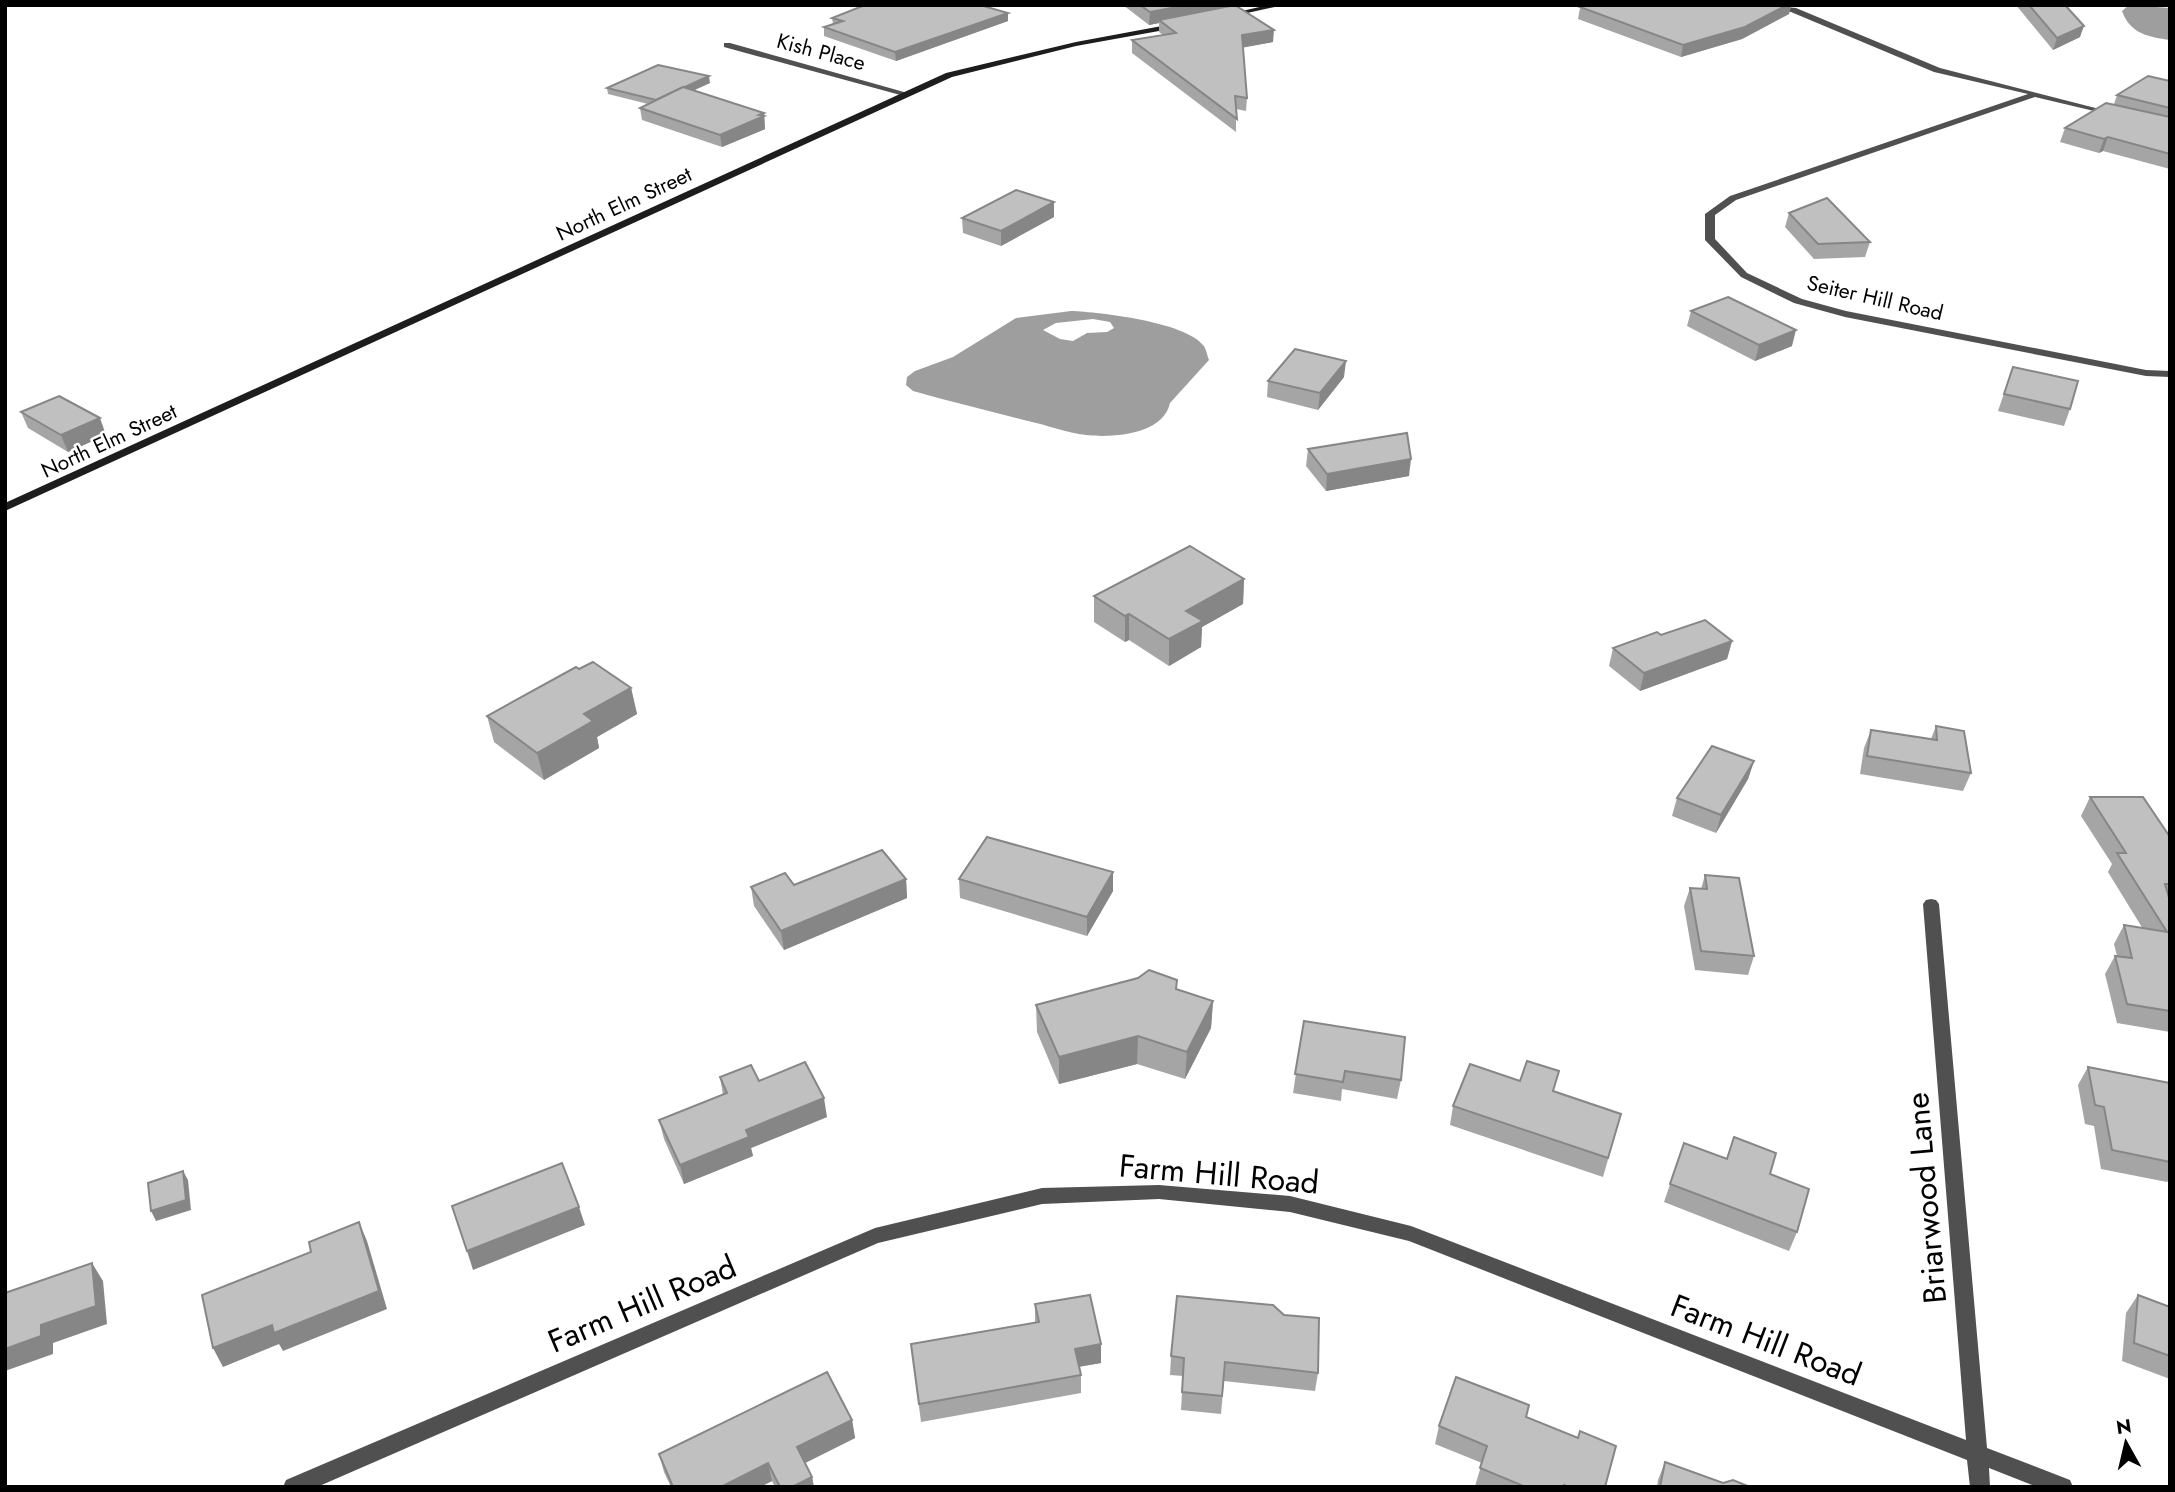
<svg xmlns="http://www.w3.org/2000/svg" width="2175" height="1492" font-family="Jost,sans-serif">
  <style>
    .water { fill: #9e9e9e; fill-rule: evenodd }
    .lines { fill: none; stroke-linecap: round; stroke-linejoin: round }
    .minor { fill: #505050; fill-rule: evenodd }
    .secondary { fill: #1d1d1d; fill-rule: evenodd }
    .wall { fill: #a5a5a5 }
    .shaded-wall { fill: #868686 }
    .building { fill: #c0c0c0; stroke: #868686; stroke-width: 2 }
    .labels { text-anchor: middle; stroke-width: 5; stroke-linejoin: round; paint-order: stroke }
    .far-street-label { font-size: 21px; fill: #000; stroke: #fff }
    .near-street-label { font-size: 32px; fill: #000; stroke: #fff }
  </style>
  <rect width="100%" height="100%" fill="#fff"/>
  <g class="water">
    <path d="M2129,5L2170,8V40C2149,37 2130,34 2122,11Z"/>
    <path d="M1071,311C1100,312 1185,322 1203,345C1206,348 1207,355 1209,360L1170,403C1163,435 1112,438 1086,435C1067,433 1047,425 1028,421C990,411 951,402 913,391L906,385L907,377L915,371L953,357L1016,318ZM1093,319L1110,322L1114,328L1107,332L1087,333L1073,341L1060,339L1043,330L1056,323Z"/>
  </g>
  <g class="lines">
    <g class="minor">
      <polygon points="1767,5 1796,8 1940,68 2115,113 2111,115 2035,97 1736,200 1715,215 1715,239 1747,273 1802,299 1846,311 2146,370 2170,371 2170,377 2146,376 1845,317 1794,303 1741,277 1705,240 1705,214 1730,196 2028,94 1934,72 1791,12"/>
      <polygon points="724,43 730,43 911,94 904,96 724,47"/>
      <polygon points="1931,899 1936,900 1939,904 1987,1448 2070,1480 2073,1487 2037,1487 1989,1468 1990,1487 1970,1487 1967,1460 1409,1241 1290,1212 1159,1199 1042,1204 878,1243 317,1487 283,1487 286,1480 875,1228 1042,1188 1159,1185 1290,1196 1411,1226 1966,1440 1923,904 1926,900"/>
    </g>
    <g class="secondary">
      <polygon points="1268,5 1284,5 1229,17 1225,15"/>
      <polygon points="1178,23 1182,25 1181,27 1076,46 952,77 5,511 5,503 946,73 1076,42"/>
    </g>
  </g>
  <g class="wall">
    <polygon points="1123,5 1224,5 1224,7 1273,42 1243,47 1247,98 1246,111 1236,109 1236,132 1132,53 1132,40 1163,35 1159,32 1159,23 1149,25"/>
    <polygon points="1574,5 1806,5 1802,7 1791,6 1789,14 1742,39 1681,57 1578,19 1580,8"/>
    <polygon points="2016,5 2065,5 2080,37 2053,50"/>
    <polygon points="832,18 1008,21 896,61 824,36 824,27 833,24"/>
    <polygon points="2170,81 2170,169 2103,151 2099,153 2060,142 2065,128 2114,104 2117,95"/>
    <polygon points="710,83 694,90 764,113 765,129 722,147 642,120 640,108 648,104 608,94 607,88"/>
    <polygon points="1054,202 1054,217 1001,246 963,233 962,218"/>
    <polygon points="1789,213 1870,242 1865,257 1814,259 1785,227"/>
    <polygon points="1691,311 1792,346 1755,361 1687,326"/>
    <polygon points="2013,367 2070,409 2064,426 1998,411"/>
    <polygon points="1344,377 1318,410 1267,397 1268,381"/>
    <polygon points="21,412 106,435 68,452 28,428"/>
    <polygon points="1308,449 1409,476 1326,491 1306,466"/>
    <polygon points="1244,579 1243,604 1202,627 1201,647 1169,666 1129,640 1125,642 1094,622 1094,596"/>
    <polygon points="1661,635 1732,641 1727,659 1640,691 1609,666 1613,648"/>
    <polygon points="579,669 631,688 637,714 597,737 599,748 544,780 494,742 487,716"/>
    <polygon points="1936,726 1971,773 1963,791 1860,774 1864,748 1871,730 1931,739"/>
    <polygon points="1754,761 1748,779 1716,833 1672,816 1677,798"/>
    <polygon points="2090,797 2170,837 2170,1032 2117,1023 2105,974 2115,956 2117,956 2114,944 2124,925 2143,929 2108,872 2112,864 2081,816"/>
    <polygon points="1705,875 1754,956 1748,975 1695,970 1684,906 1690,888 1701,889"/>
    <polygon points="906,879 907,898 784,950 754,906 751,887"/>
    <polygon points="959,879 1113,891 1087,936 960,898"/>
    <polygon points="1177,980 1177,989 1213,1001 1211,1028 1185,1079 1137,1064 1059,1084 1037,1032 1036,1005"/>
    <polygon points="1304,1021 1401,1080 1397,1099 1342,1089 1341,1101 1293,1093"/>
    <polygon points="2088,1067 2170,1083 2170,1178 2167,1182 2101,1169 2094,1126 2085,1124 2078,1085"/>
    <polygon points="720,1077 759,1081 827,1117 751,1148 753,1156 684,1184 664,1139 659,1120 723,1095"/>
    <polygon points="1554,1091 1621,1114 1603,1177 1450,1125 1453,1106"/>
    <polygon points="1734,1137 1770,1174 1797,1232 1789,1251 1664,1202 1684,1143 1726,1159"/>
    <polygon points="2138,1295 2170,1307 2170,1379 2122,1361 2126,1313"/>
    <polygon points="1035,1304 1101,1363 1079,1367 1081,1375 1081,1393 921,1422 911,1344 1035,1323"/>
    <polygon points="1171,1356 1318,1373 1315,1391 1224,1381 1221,1414 1181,1410 1183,1376 1170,1375"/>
    <polygon points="1526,1417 1605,1487 1477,1487 1475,1486 1482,1463 1435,1444 1439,1426"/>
    <polygon points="852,1420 855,1438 805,1463 812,1477 814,1487 775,1487 772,1481 760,1487 671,1487 664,1472 659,1454"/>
    <polygon points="1665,1462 1723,1483 1750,1487 1657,1487 1658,1480"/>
  </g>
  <g class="shaded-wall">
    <polygon points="1188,5 1224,5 1224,11 1159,20 1159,23 1149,25 1150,12"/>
    <polygon points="1787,5 1791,5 1789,14 1742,39 1681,57 1683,45"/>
    <polygon points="1008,13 1008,21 896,61 895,52"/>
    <polygon points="2084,26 2080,37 2053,50 2057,38"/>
    <polygon points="1274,30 1273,42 1241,48 1242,35"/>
    <polygon points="709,76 710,83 657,107 656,100"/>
    <polygon points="764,113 765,129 722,147 720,135"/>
    <polygon points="2108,137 2103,151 2099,153 2104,139"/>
    <polygon points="1054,202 1054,217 1001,246 1001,231"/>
    <polygon points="1796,330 1792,346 1755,361 1759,345"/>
    <polygon points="1346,361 1344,377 1318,410 1320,393"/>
    <polygon points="100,418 106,435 68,452 61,435"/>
    <polygon points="1411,459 1409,476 1326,491 1327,474"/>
    <polygon points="1244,579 1243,604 1202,627 1201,647 1169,666 1169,639 1186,611"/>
    <polygon points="1129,614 1129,640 1125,642 1125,616"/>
    <polygon points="1732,641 1727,659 1640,691 1644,673"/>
    <polygon points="631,688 637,714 597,737 599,748 544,780 537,753 584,714"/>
    <polygon points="1754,761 1748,779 1716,833 1721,815"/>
    <polygon points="1113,872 1113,891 1087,936 1087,917"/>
    <polygon points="906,879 907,898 784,950 781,931"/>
    <polygon points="1213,1001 1211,1028 1185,1079 1187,1052"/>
    <polygon points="1138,1036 1137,1064 1059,1084 1059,1057"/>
    <polygon points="824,1098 827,1117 751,1148 753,1156 684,1184 680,1165 746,1130"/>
    <polygon points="183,1171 188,1180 191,1210 156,1221 151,1211"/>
    <polygon points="579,1207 585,1225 473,1270 467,1251"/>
    <polygon points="359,1222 367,1241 387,1309 283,1351 279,1344 223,1367 213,1348"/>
    <polygon points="92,1263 103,1281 107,1324 53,1343 53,1354 5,1371 5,1349 41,1325"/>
    <polygon points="1101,1344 1101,1363 1076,1367 1075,1349"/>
    <polygon points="852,1420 855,1438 801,1465 797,1447"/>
    <polygon points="768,1463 772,1481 760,1487 721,1487"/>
    <polygon points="812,1477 814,1487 792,1487"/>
  </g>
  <g class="building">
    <polygon points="865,5 980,5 1008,13 895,52 824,27 843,21 832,18"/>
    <polygon points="1140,5 1188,5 1150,12"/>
    <polygon points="1235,5 1274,30 1242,35 1247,98 1235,96 1237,119 1132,40 1176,33 1159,20"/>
    <polygon points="1588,5 1787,5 1745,27 1683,45 1580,7"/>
    <polygon points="2029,5 2065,5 2084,26 2057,38"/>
    <polygon points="658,65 709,76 685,87 683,87 656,100 607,88"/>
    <polygon points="2148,76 2170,81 2170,108 2117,95"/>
    <polygon points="683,87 764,113 759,115 764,116 720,135 640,108"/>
    <polygon points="2106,103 2170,117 2170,154 2108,137 2104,139 2065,128"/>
    <polygon points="1016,190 1054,202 1001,231 962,218"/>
    <polygon points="1827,198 1870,242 1818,244 1789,213"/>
    <polygon points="1728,297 1796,330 1759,345 1691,311"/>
    <polygon points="1295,349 1346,361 1320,393 1268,381"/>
    <polygon points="2013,367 2078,381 2070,409 2004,394"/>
    <polygon points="59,396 100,418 61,435 21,412"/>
    <polygon points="1407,433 1411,459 1327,474 1308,449"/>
    <polygon points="1190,546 1244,579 1186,611 1203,621 1169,639 1129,614 1125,616 1094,596"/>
    <polygon points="1705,620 1732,641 1644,673 1613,648 1657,632 1661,635"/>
    <polygon points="593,662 631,688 584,714 593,721 537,753 487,716 576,667 579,669"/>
    <polygon points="1936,726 1964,731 1971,773 1867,756 1871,730 1937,740"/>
    <polygon points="1712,746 1754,761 1721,815 1677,798"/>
    <polygon points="2090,797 2143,797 2170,837 2170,884 2165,884 2170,901 2170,1011 2127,1004 2115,956 2132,958 2124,925 2167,932 2117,853 2126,853"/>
    <polygon points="987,837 1113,872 1087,917 959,879"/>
    <polygon points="882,850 906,879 781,931 751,887 785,873 794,885"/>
    <polygon points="1705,875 1739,878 1754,956 1701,951 1690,888 1707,889"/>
    <polygon points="1149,970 1177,980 1176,989 1213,1001 1187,1052 1138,1036 1059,1057 1036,1005 1138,978"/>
    <polygon points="1304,1021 1405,1037 1401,1080 1345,1071 1343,1082 1295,1074"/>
    <polygon points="1527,1061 1559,1071 1553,1091 1621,1114 1608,1158 1453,1106 1470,1064 1520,1081"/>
    <polygon points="805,1062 824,1098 746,1130 749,1137 680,1165 659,1120 727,1093 720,1077 751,1065 759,1081"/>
    <polygon points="2088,1067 2170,1083 2170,1162 2112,1150 2104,1107 2095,1105"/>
    <polygon points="1734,1137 1776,1153 1770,1174 1809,1189 1797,1232 1670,1184 1684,1143 1727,1159"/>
    <polygon points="562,1163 579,1207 467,1251 452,1206"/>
    <polygon points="183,1171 186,1200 151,1211 148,1183"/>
    <polygon points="359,1222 379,1291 274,1333 272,1325 213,1348 202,1295 311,1252 309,1242"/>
    <polygon points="92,1263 96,1306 41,1325 41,1336 5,1349 5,1293"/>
    <polygon points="1090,1295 1101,1344 1075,1349 1081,1375 919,1404 911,1344 1039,1322 1035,1304"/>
    <polygon points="2138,1295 2170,1307 2170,1356 2134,1343"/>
    <polygon points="1177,1296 1273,1305 1284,1315 1319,1318 1318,1373 1225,1362 1222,1396 1182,1392 1184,1358 1171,1356"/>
    <polygon points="827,1372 852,1420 797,1447 812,1477 792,1487 780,1487 768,1463 721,1487 673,1487 659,1454"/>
    <polygon points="1456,1377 1529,1405 1526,1417 1578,1438 1580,1431 1616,1446 1605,1487 1569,1487 1564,1485 1563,1487 1526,1487 1480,1468 1487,1446 1439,1426"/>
    <polygon points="1665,1462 1723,1483 1733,1480 1750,1487 1660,1487"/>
  </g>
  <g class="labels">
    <g class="far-street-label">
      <text transform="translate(821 52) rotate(15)" y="7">Kish Place</text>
      <text transform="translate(624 204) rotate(-25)" y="7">North Elm Street</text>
      <text transform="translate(1875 298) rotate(13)" y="7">Seiter Hill Road</text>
      <text transform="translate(109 441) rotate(-25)" y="7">North Elm Street</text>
    </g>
    <g class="near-street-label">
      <text transform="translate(1219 1174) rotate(5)" y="11">Farm Hill Road</text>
      <text transform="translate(1926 1198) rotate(-95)" y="11">Briarwood Lane</text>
      <text transform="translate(642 1304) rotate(-23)" y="11">Farm Hill Road</text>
      <text transform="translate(1766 1340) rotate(21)" y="11">Farm Hill Road</text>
    </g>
  </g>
  <rect width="2175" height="1492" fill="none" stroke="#000000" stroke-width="14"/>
  <g transform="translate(2126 1443) rotate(352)" stroke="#ffffff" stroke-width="5" paint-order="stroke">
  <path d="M0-5L12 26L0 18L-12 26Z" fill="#000000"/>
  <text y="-10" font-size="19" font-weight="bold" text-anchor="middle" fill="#000000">N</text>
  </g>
</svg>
